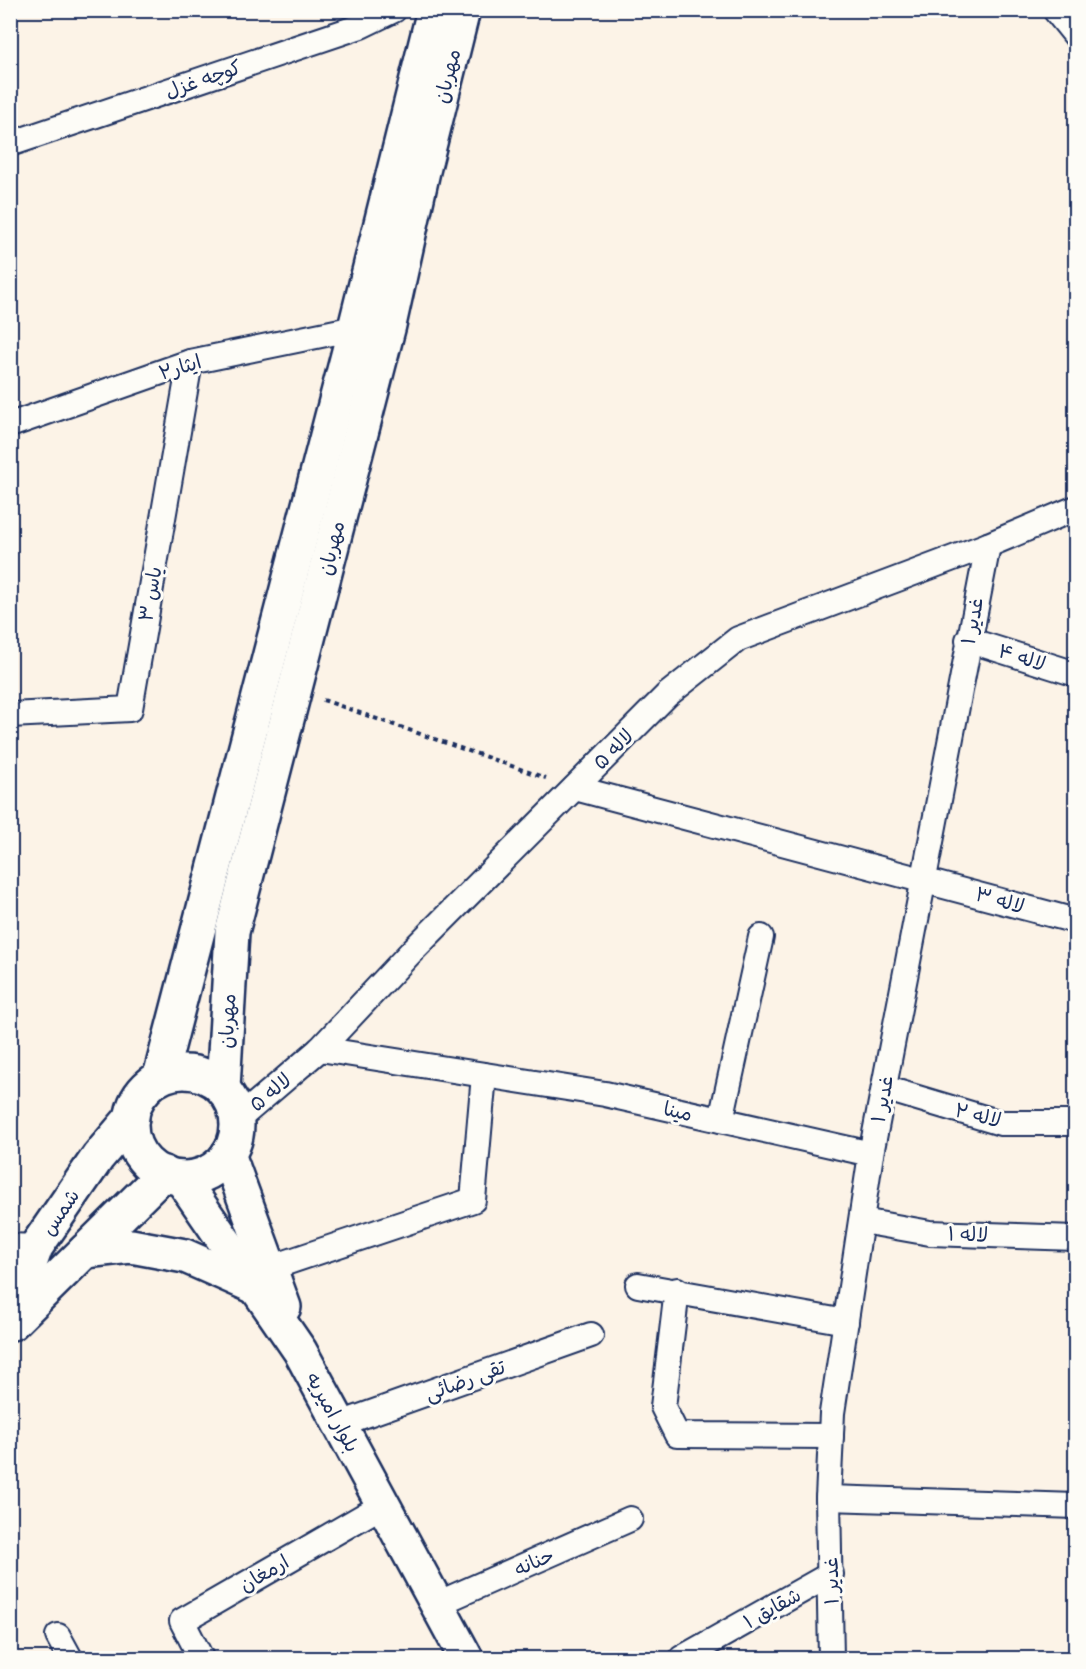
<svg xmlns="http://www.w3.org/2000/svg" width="1086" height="1669" font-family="Mynerve,'Playpen Sans Arabic',sans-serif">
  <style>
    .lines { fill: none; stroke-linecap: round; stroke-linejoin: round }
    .street-casing { stroke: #1b2f5e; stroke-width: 28 }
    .secondary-casing { stroke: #1b2f5e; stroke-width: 38 }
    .path { stroke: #1b2f5e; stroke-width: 4; stroke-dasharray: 4.5 4.5; stroke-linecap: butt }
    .street { stroke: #fdfcf7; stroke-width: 24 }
    .secondary { stroke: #fdfcf7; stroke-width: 33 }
    .labels { text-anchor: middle; stroke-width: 6; stroke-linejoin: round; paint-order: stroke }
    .street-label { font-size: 20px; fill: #1b2f5e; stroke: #fdfcf7 }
  </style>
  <rect width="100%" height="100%" fill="#fcf3e7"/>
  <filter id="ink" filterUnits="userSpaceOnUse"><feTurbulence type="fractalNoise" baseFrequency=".0167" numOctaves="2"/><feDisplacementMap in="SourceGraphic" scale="12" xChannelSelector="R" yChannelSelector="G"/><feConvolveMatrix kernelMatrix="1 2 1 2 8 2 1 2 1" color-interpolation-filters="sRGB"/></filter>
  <g filter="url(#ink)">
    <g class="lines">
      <defs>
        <g id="street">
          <polyline points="1055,10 1076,36"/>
          <polyline points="10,144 361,26 394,10"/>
          <polyline points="10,425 190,362 355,328"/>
          <polyline points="968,640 1076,674"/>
          <polyline points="10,715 130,709 190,362"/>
          <polyline points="575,788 1076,921"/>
          <polyline points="320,1049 605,1094 871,1154"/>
          <polyline points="884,1088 1001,1123 1076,1123"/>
          <polyline points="237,1120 320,1049 413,950 667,695 738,639 988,545 1076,508"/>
          <polyline points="721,1120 761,937"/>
          <polyline points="862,1221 930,1233 1076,1238"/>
          <polyline points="10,1246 36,1247"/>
          <polyline points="270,1268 473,1200 484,1075"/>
          <polyline points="638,1285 846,1322"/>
          <polyline points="677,1290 663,1407 677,1435 831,1436"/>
          <polyline points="340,1424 591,1335"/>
          <polyline points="828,1498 1076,1506"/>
          <polyline points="437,1604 630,1519"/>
          <polyline points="58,1636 70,1658"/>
          <polyline points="201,1658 182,1621 383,1505"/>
          <polyline points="682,1658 831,1574"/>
          <polyline points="831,1658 828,1498 832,1413 871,1154 988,545"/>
        </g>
        <g id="secondary">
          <circle cx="184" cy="1125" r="53"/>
          <polyline points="160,1077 355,328 434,10"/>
          <polyline points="223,1088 232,932 389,325 423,171 463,10"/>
          <polyline points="228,1154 284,1307"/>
          <polyline points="181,1178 300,1351 466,1658"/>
          <polyline points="85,1251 131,1246 185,1256 255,1287"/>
          <polyline points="10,1320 36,1247 98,1157 132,1117"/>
          <polyline points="12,1323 164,1173"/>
        </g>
      </defs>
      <use href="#street" class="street-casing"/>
      <use href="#secondary" class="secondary-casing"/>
      <polyline class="path" points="323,700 546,778"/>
      <use href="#street" class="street"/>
      <use href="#secondary" class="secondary"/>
    </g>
  </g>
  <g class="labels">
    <g class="street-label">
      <text transform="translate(447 76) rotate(-76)" y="7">مهربان</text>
      <text transform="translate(203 79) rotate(-19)" y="7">کوچه غزل</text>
      <text transform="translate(180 367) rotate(-17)" y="7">ایثار۲</text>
      <text transform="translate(331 548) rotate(-76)" y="7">مهربان</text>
      <text transform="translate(150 594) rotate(-80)" y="7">یاس ۳</text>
      <text transform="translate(972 621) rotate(-79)" y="7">غدیر ۱</text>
      <text transform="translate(1022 657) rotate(18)" y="7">لاله ۴</text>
      <text transform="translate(613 749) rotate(-45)" y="7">لاله ۵</text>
      <text transform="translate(1000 900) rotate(16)" y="7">لاله ۳</text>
      <text transform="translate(227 1021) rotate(-87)" y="7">مهربان</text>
      <text transform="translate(270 1092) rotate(-40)" y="7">لاله ۵</text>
      <text transform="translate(882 1099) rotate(-79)" y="7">غدیر ۱</text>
      <text transform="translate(678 1111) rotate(13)" y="7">مینا</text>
      <text transform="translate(978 1115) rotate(14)" y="7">لاله ۲</text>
      <text transform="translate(60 1212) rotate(-56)" y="7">شمس</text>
      <text transform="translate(968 1234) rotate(2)" y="7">لاله ۱</text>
      <text transform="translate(465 1380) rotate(-20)" y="7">تقی رضائی</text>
      <text transform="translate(333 1412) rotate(61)" y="7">بلوار امیریه</text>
      <text transform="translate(533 1562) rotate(-24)" y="7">حنانه</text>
      <text transform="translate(264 1573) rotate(-30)" y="7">ارمغان</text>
      <text transform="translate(831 1581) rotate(-91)" y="7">غدیر ۱</text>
      <text transform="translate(772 1608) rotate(-29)" y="7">شقایق ۱</text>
    </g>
  </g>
  <rect width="1086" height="1669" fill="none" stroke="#fdfcf7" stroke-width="36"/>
  <rect x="18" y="18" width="1050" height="1633" fill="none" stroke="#1b2f5e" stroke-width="2" filter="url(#ink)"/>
</svg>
